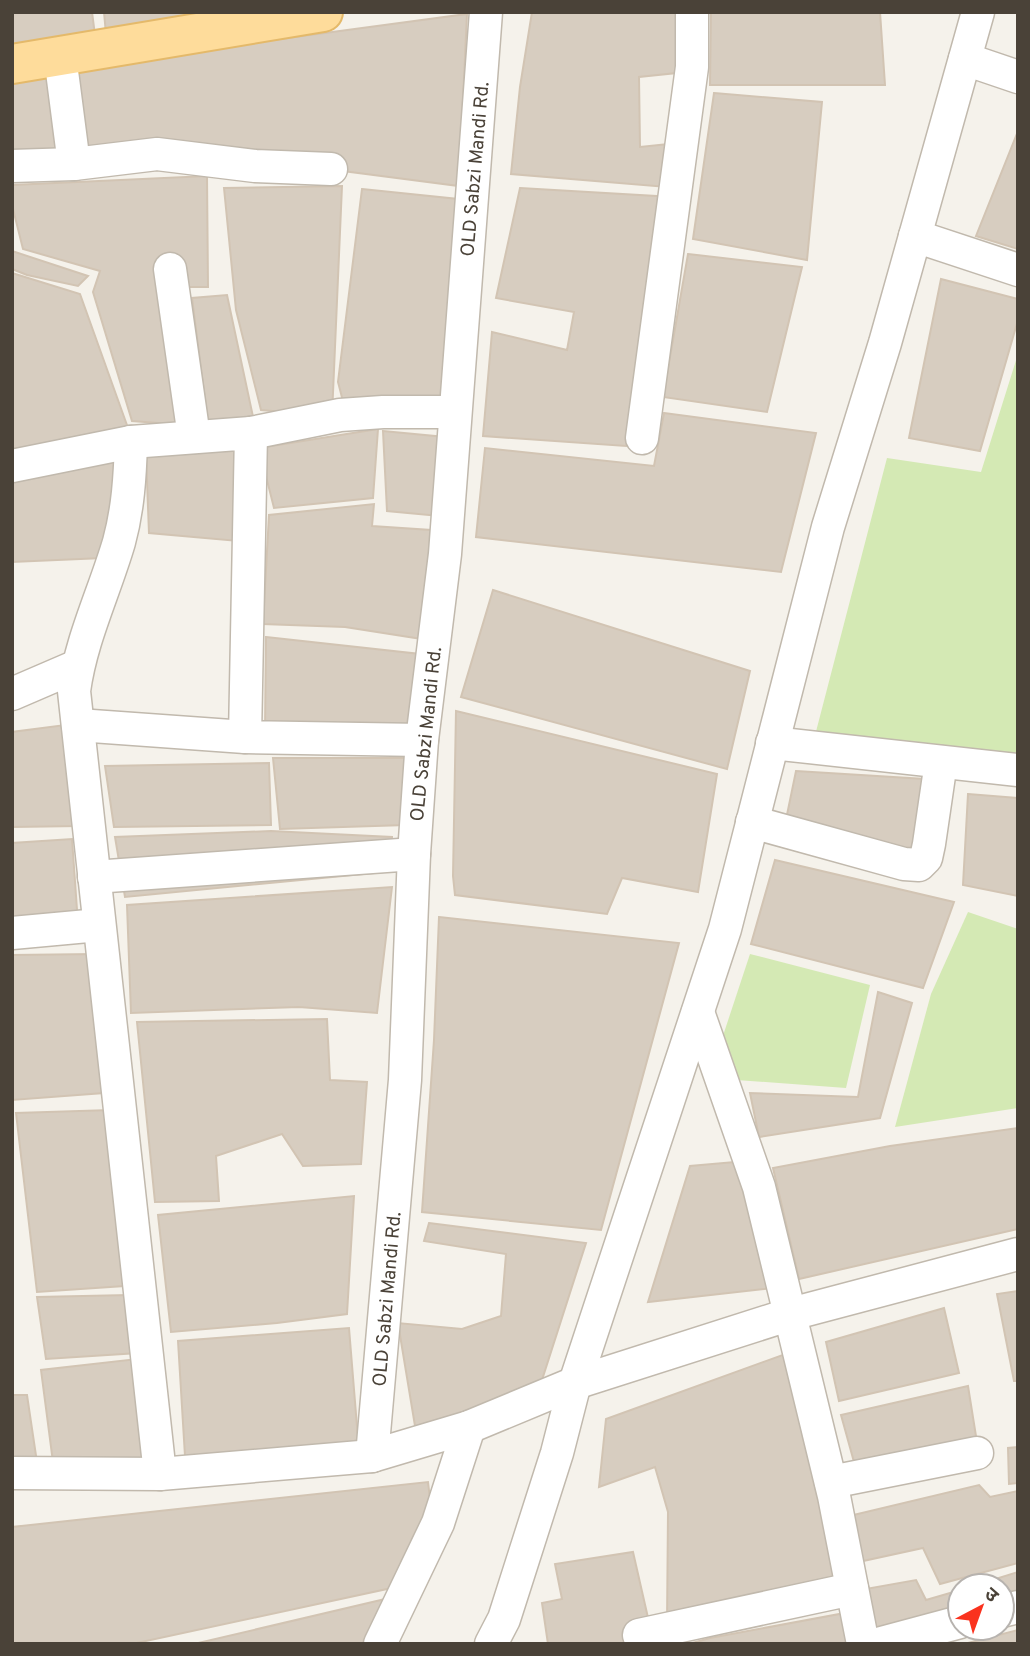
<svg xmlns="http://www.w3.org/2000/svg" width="1030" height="1656" font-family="Overpass,'Noto Sans Devanagari',sans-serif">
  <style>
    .green { fill: #d4e9b4 }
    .building { fill: #d7cdc0; stroke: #d2c4b3; stroke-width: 2 }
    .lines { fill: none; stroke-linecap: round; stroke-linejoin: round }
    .minor-casing { stroke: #c1b9ad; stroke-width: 35 }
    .major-casing { stroke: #e4b96a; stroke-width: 42 }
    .minor { stroke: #fff; stroke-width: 32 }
    .major { stroke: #fedc9b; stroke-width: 38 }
    .labels { text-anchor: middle; stroke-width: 5; stroke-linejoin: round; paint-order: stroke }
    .street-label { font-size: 19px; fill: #4a4238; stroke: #fff }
  </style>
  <rect width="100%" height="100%" fill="#f5f2eb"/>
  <g class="green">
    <polygon points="1018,354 1018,775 812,747 887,458 981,472"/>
    <polygon points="968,912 1018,929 1018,1108 895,1127 931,994"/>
    <polygon points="750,954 870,985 846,1088 709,1078"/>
  </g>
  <g class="building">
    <polygon points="12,12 92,12 96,43 12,55"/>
    <polygon points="104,12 220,12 106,34"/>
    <polygon points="532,12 682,12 686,72 639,77 640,147 679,143 667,187 511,174 520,87"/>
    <polygon points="711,12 880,12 885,85 710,85"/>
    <polygon points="467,14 459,186 304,166 89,162 77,66"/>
    <polygon points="55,74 59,160 12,172 12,83"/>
    <polygon points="714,93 822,102 807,260 693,239"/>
    <polygon points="1018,131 1018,249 976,236"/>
    <polygon points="207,176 208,287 185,287 197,426 132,421 93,292 100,271 23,249 12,205 12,185"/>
    <polygon points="342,186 332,416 261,410 236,310 224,188"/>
    <polygon points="520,188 673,197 643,379 626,446 483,436 492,332 567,350 574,312 496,298"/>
    <polygon points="362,189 458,199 440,415 346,413 338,382"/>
    <polygon points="12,251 88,276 78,286 27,275 12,269"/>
    <polygon points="688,254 802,267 767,412 663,397"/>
    <polygon points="12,273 80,294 128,428 12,457"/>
    <polygon points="941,279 1018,299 1018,320 980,451 909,438"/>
    <polygon points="227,295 255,426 209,432 192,298"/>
    <polygon points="664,413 816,433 781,572 476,537 485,448 654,466"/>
    <polygon points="378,429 373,498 274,508 259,448"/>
    <polygon points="383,431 445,437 439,516 387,511"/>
    <polygon points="237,447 238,541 149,533 146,455"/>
    <polygon points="135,455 133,531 104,535 103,558 12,562 12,480"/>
    <polygon points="374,504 372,526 431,530 422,639 345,627 263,624 269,515"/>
    <polygon points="493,590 750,671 727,769 461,697"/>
    <polygon points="266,637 420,654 414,733 265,731"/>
    <polygon points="456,711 717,774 698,892 622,878 607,914 455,895 453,876"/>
    <polygon points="65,725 79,826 12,827 12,732"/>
    <polygon points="273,758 412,758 406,825 280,829"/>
    <polygon points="269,763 271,825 114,827 105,766"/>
    <polygon points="796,771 941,780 926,863 781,844"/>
    <polygon points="968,794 1018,798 1018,896 963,885"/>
    <polygon points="271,831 392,837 394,871 125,897 115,837"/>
    <polygon points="72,839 79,938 12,942 12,843"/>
    <polygon points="775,860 954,902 923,988 751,944"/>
    <polygon points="392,887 377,1013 299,1007 131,1013 127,905"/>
    <polygon points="439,917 679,943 601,1230 422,1212 434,1040"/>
    <polygon points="96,954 117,1092 12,1100 12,955"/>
    <polygon points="878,992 912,1003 880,1118 759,1137 750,1093 858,1097"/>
    <polygon points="327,1019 330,1080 367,1082 361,1164 303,1166 282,1134 216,1156 219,1201 155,1202 137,1022"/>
    <polygon points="111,1110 139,1285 37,1292 16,1113"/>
    <polygon points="1018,1128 1018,1229 799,1279 773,1168 890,1146"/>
    <polygon points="746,1161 774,1288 648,1302 690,1166"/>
    <polygon points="354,1196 347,1314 277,1323 171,1332 158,1215"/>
    <polygon points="429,1223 586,1243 541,1383 417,1438 398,1323 462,1329 501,1316 506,1254 424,1241"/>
    <polygon points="1018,1291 1018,1381 1014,1381 997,1294"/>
    <polygon points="129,1295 138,1353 46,1359 37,1297"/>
    <polygon points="944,1308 959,1373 839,1401 826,1342"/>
    <polygon points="349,1328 359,1451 185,1456 178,1341"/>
    <polygon points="802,1348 850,1592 667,1625 668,1512 655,1467 599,1487 606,1419"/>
    <polygon points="137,1359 144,1466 54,1470 41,1370"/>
    <polygon points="968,1386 979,1455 859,1480 841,1415"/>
    <polygon points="12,1395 27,1395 38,1469 12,1470"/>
    <polygon points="1018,1447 1018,1483 1009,1484 1008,1448"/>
    <polygon points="428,1482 435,1541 410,1584 132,1644 12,1644 12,1527"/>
    <polygon points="979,1485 990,1497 1018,1491 1018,1563 940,1584 923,1548 854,1563 845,1517"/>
    <polygon points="633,1552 654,1644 548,1644 542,1603 562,1599 555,1564"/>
    <polygon points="1018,1572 1018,1617 1002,1621 1002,1586 973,1586"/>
    <polygon points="916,1580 926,1600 960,1590 960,1628 975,1628 913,1644 868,1644 860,1590"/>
    <polygon points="398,1596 375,1644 194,1644"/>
    <polygon points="845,1613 856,1644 689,1644 710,1638"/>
    <polygon points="1018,1630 1018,1644 964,1644"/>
  </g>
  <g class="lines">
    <defs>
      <g id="minor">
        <polyline points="60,56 74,164"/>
        <polyline points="965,59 1018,77"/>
        <polyline points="12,166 74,164 157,154 255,166 331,169"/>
        <polyline points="915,236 1018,270"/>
        <polyline points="170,269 194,437"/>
        <polyline points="251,433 340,415 383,412 454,412"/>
        <polyline points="642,438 692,67 692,12"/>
        <path d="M131,442C130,476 128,509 119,542C104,593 81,639 74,691L160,1474"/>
        <polyline points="12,466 131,442 251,433 245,737 422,740"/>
        <polyline points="12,694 77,666"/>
        <polyline points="78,725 245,737"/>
        <polyline points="772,743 1018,770"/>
        <polyline points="752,822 904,864 919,865 926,858 929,844 941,762"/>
        <polyline points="94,877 414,854"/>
        <polyline points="12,933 99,925"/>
        <polyline points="698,1012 759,1187 834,1496 863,1644"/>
        <polyline points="372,1456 405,1080 414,854 422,740 445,554 486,12"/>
        <polyline points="12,1473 160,1474 372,1456 469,1427 575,1383 791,1314 1018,1254"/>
        <polyline points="831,1482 977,1453"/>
        <polyline points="1002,1611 1018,1607"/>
        <polyline points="639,1635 852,1589"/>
        <polyline points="380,1644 438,1523 469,1427"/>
        <polyline points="491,1644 504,1619 557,1453 575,1383 725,929 828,527 885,343 978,12"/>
        <polyline points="878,1644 960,1622"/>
      </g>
      <polyline id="major" points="12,64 323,12"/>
    </defs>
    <use href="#minor" class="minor-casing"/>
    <use href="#major" class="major-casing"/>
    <use href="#minor" class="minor"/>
    <use href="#major" class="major"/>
  </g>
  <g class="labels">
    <g class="street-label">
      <text transform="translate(474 169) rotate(-85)" y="7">OLD Sabzi Mandi Rd.</text>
      <text transform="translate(425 734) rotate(-84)" y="7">OLD Sabzi Mandi Rd.</text>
      <text transform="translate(386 1299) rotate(-85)" y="7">OLD Sabzi Mandi Rd.</text>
    </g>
  </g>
  <rect width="1030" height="1656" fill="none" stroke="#4a4238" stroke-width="28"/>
  <g transform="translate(981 1607) rotate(41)"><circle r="33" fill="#ffffff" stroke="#b7b3af" stroke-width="2"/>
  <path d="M0-5L12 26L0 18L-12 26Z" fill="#fa321e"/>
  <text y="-10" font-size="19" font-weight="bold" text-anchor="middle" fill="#4a4238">उ</text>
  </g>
</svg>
